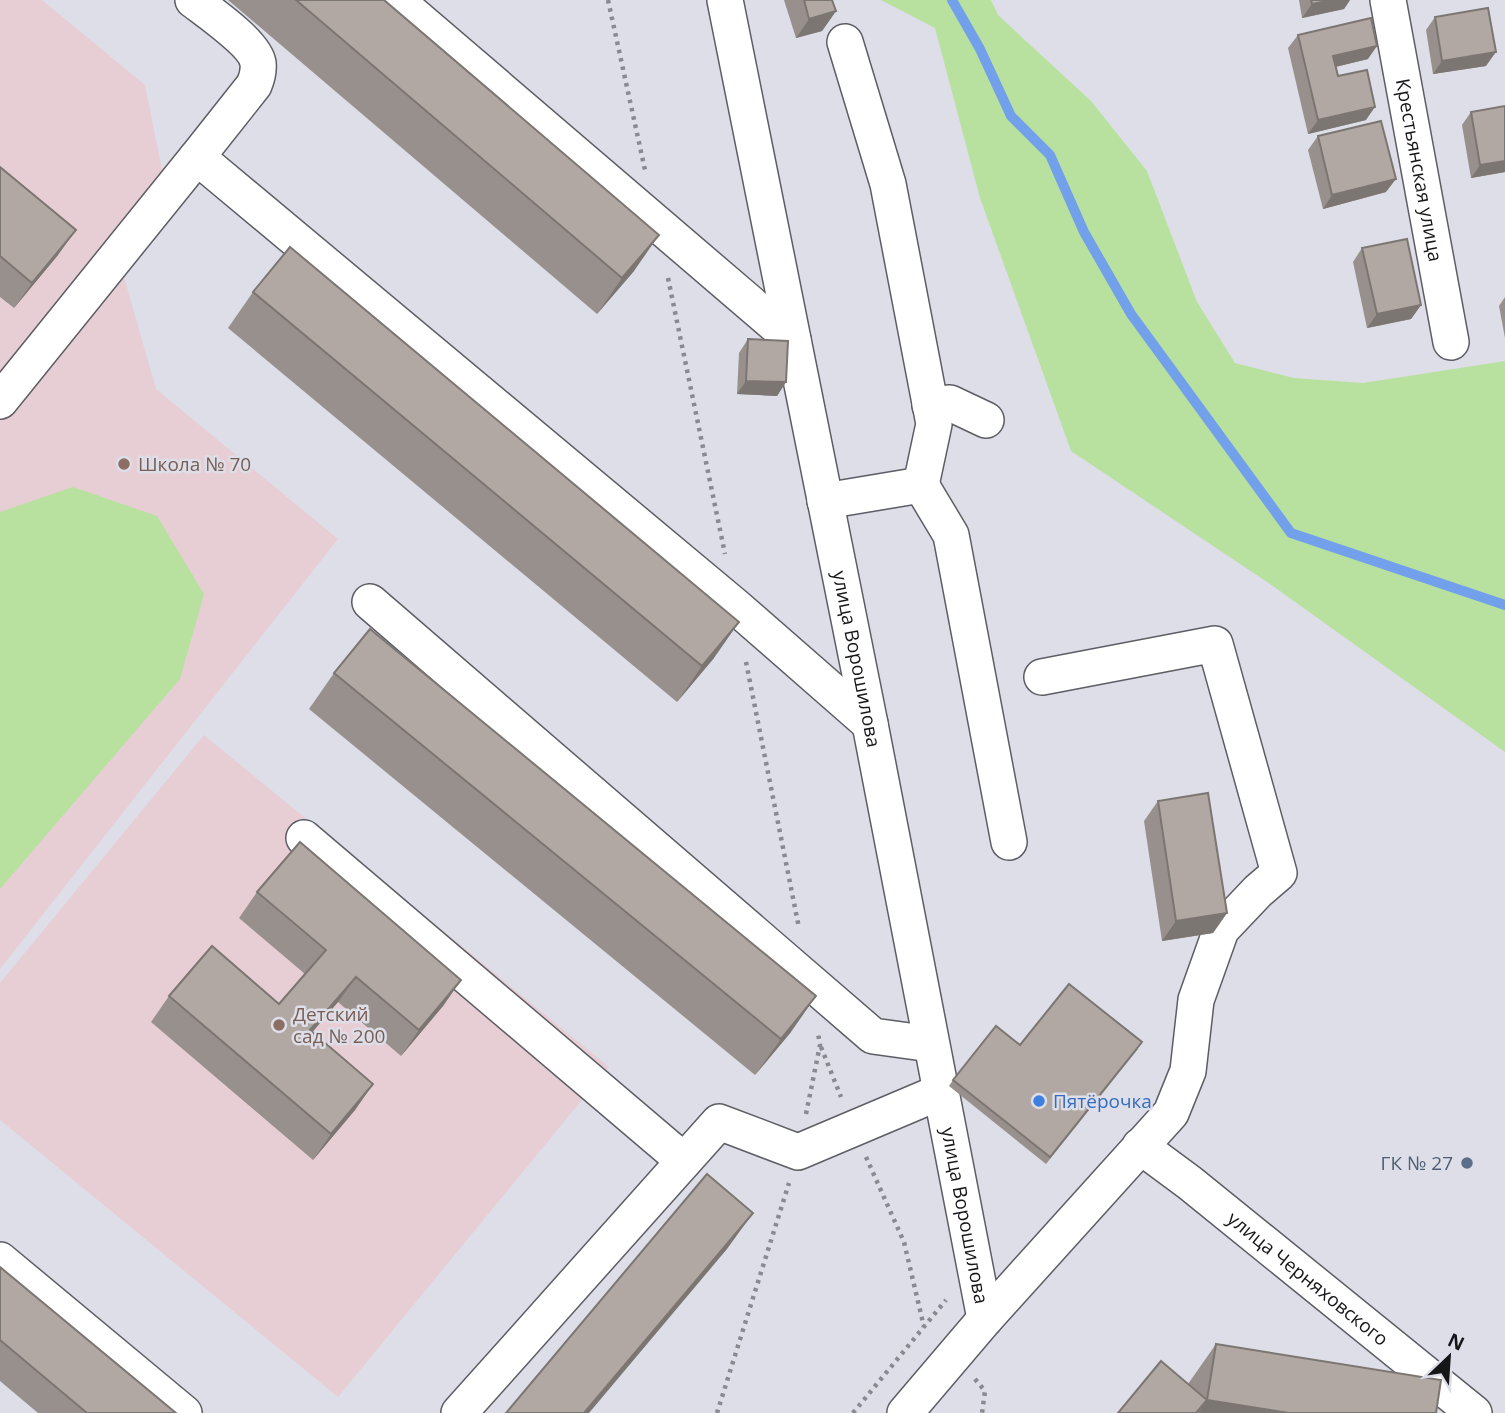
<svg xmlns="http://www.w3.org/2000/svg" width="1505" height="1413" font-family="'Open Sans',sans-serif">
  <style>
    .education { fill: #e7ced5 }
    .green { fill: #b8e19f }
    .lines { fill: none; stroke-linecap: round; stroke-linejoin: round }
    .stream { stroke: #72a0eb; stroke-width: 10 }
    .minor-casing { stroke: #5d5d65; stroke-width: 38 }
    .path { stroke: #898990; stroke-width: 4.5; stroke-dasharray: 3.5 5; stroke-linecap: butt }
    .minor { stroke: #fff; stroke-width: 35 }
    .wall { fill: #98908c }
    .shaded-wall { fill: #7c7672 }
    .building { fill: #b1a8a3; stroke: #7c7672; stroke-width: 2 }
    .education-dot { fill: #8d6e63; stroke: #dedee8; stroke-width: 2.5 }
    .shop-dot { fill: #3f7fe0; stroke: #dedee8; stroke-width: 2.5 }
    .service-dot { fill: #5c6f8a; stroke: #dedee8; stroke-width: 2.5 }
    .labels { text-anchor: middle; stroke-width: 5; stroke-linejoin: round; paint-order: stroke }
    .street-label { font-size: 19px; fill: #161619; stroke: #dedee8 }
    .education-label { font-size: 19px; fill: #785e54; stroke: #dedee8; text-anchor: start }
    .shop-label { font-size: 19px; fill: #366cbe; stroke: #dedee8; text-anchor: start }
    .service-label { font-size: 19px; fill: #4e5e75; stroke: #dedee8; text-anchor: end }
  </style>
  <rect width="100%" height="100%" fill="#dedee8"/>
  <g class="education">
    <polygon points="0,0 42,0 145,85 167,195 120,263 156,389 338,539 0,969"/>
    <polygon points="204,735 609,1067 338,1397 0,1120 0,983"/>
  </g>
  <g class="green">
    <polygon points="881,0 991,0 998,15 1091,101 1147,171 1197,302 1235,363 1294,378 1363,383 1505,361 1505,752 1270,584 1071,451 980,198 935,28"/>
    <polygon points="73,487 157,516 204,594 180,679 0,889 0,512"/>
  </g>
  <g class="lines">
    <polyline class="stream" points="952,0 980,49 1011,116 1050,155 1084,232 1131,314 1291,533 1505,605"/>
    <defs>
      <g id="minor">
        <path d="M193,0C210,13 255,44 258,63C259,71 257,78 254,85L197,157"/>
        <polyline points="396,0 793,340"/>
        <path id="s1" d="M725,0L870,724L985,1319"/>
        <path id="s2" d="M1388,0L1451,342"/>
        <polyline points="845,42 888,184 934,424 921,485"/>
        <polyline points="0,401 197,157 735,606 870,724"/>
        <polyline points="930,405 950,403 986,420"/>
        <polyline points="825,501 921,485 951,535 1009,842"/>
        <polyline points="370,602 873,1036 931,1044"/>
        <polyline points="304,838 684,1161"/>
        <path id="s3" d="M1140,1146L1190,1183L1474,1413"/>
        <polyline points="0,1260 184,1413"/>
        <polyline points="459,1413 719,1122 798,1152 940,1092"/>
        <polyline points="905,1413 985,1319 1171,1113 1188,1071 1196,1000 1221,930 1258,891 1279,873 1215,644 1042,677"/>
      </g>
    </defs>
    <use href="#minor" class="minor-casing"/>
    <g class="path">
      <polyline points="608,0 645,170"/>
      <polyline points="668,278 725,554"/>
      <polyline points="746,662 799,928"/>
      <polyline points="821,1047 841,1097"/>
      <polyline points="806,1114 820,1045 818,1033"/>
      <polyline points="866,1157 904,1242 924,1327"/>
      <polyline points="975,1379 985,1391 982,1413"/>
      <polyline points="717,1413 789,1183"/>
      <polyline points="853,1413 946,1300"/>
    </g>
    <use href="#minor" class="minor"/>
  </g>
  <g class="wall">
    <polygon points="228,0 384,0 634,271 597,314"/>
    <polygon points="784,0 832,0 836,11 822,31 796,38"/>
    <polygon points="1299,0 1350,0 1344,9 1302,18"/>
    <polygon points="1435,17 1486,66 1433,74 1426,30"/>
    <polygon points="1298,35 1368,59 1335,67 1338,76 1366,120 1308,134 1288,48"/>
    <polygon points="1471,112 1505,172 1471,178 1462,125"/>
    <polygon points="1318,136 1386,192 1323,209 1308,150"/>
    <polygon points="0,167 58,255 14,308 0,297"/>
    <polygon points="1362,248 1421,305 1411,319 1367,328 1353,262"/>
    <polygon points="253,292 714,658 677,702 228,328"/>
    <polygon points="1505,297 1505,338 1499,306"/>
    <polygon points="748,339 786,382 777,396 737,394 739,353"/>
    <polygon points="334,673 791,1032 755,1075 309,709"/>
    <polygon points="1158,801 1227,913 1213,933 1162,941 1144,821"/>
    <polygon points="257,892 461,980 443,1006 401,1056 338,1002 312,1032 373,1084 355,1110 313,1160 151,1022 169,996 279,1004 305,974 239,918"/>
    <polygon points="1020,1045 1138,1049 1046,1164 949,1086 953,1080"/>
    <polygon points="0,1267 176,1413 38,1413 0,1381"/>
    <polygon points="1216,1344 1436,1413 1118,1413 1188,1384"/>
  </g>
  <g class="shaded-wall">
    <polygon points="1332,0 1350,0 1344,9 1302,18 1312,4"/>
    <polygon points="836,11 822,31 796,38 809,19"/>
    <polygon points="1377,46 1368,59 1323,70 1333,56"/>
    <polygon points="1496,52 1486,66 1433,74 1442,61"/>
    <polygon points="1375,107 1366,120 1308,134 1318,120"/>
    <polygon points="1505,161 1505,172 1471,178 1480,165"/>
    <polygon points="1396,179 1386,192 1323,209 1332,195"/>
    <polygon points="76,230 58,255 14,308 32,283"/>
    <polygon points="659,235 634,271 597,314 622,278"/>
    <polygon points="1421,305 1411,319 1367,328 1377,314"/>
    <polygon points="746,381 786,382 777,396 737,394"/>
    <polygon points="739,622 714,658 677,702 702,666"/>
    <polygon points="1227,913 1213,933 1162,941 1176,921"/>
    <polygon points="356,977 338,1002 292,1056 310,1030"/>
    <polygon points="461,980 443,1006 401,1056 419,1030"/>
    <polygon points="816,996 791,1032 755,1075 781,1039"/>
    <polygon points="373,1084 355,1110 313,1160 331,1134"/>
    <polygon points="753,1213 727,1249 589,1413 584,1413"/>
    <polygon points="1207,1400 1289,1413 1198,1413"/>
  </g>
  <g class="building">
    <polygon points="296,0 384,0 659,235 622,278"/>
    <polygon points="804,0 832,0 836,11 809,19"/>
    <polygon points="1311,0 1332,0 1312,4"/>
    <polygon points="1488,8 1496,52 1442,61 1435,17"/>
    <polygon points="1371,18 1377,46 1333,56 1338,76 1367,70 1375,107 1318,120 1298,35"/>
    <polygon points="1505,106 1505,161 1480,165 1471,112"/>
    <polygon points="1381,121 1396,179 1332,195 1318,136"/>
    <polygon points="0,167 76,230 32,283 0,256"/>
    <polygon points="1407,239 1421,305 1377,314 1362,248"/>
    <polygon points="290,247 739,622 702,666 253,292"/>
    <polygon points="748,339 788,341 786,382 746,381"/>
    <polygon points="370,629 816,996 781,1039 334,673"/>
    <polygon points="1208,793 1227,913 1176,921 1158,801"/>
    <polygon points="300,842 461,980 419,1030 356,977 310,1030 373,1084 331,1134 169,996 212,946 279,1004 326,950 257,892"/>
    <polygon points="1069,984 1142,1042 1050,1157 953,1080 996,1026 1020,1045"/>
    <polygon points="707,1174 753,1213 584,1413 506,1413"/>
    <polygon points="0,1267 176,1413 87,1413 0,1340"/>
    <polygon points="1216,1344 1441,1380 1436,1413 1289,1413 1207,1400"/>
    <polygon points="1161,1361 1207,1400 1196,1413 1118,1413"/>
  </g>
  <g class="education-dot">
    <circle cx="124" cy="464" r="7"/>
    <circle cx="279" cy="1025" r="7"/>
  </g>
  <circle class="shop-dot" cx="1039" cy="1101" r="7"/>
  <circle class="service-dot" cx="1467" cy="1163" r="7"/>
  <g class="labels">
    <g class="street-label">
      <text dy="7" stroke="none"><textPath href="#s2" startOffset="173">Крестьянская улица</textPath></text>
      <text dy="7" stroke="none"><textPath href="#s1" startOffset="672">улица Ворошилова</textPath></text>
      <text dy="7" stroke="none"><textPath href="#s1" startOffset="1239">улица Ворошилова</textPath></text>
      <text dy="7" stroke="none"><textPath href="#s3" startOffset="214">улица Черняховского</textPath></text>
    </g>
    <g class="education-label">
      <text x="138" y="471">Школа № 70</text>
      <text x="293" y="1021">Детский<tspan x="293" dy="22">сад № 200</tspan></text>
    </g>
    <g class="shop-label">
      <text x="1053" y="1108">Пятёрочка</text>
    </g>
    <g class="service-label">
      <text x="1453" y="1170">ГК № 27</text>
    </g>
  </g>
  <g transform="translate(1449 1357) rotate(25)" stroke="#dedee8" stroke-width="5" paint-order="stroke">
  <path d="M0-5L12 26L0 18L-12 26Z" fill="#161619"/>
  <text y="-10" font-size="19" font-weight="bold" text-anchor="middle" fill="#161619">N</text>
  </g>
</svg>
